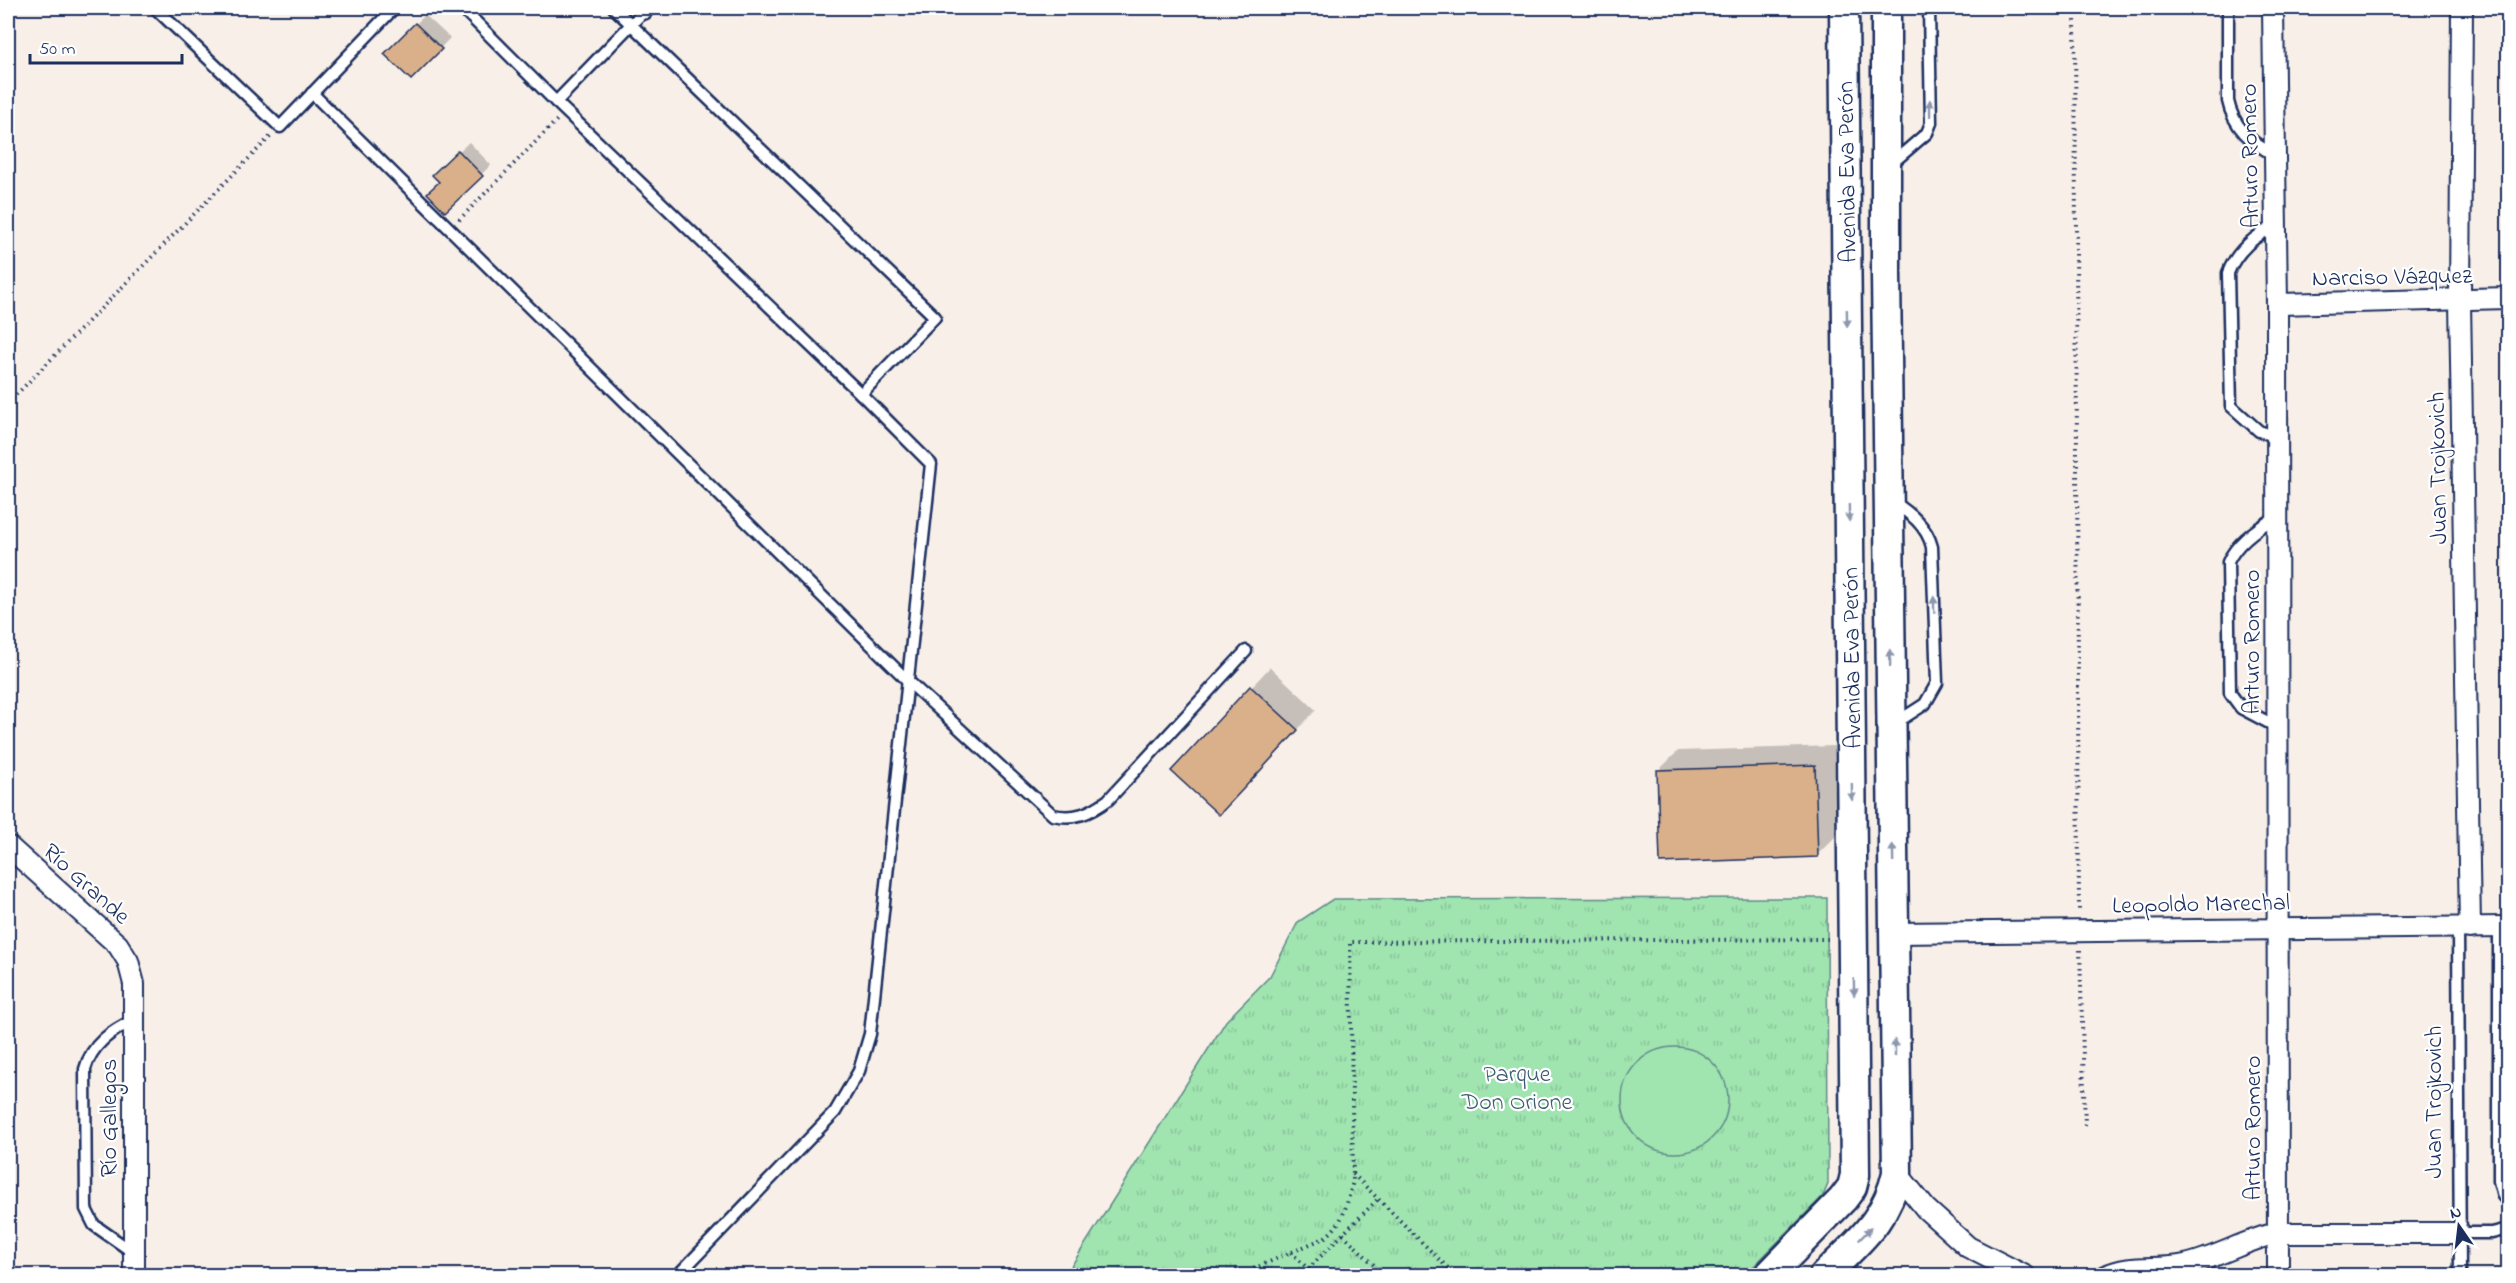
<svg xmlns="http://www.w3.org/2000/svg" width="2516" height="1283" font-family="'Indie Flower',sans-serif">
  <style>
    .grass { fill: url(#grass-tufts); stroke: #5e8a87; stroke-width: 1.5 }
    .garden { fill: #a0e4b0; stroke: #5e8a87; stroke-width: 1.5 }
    .shadow { fill: #0003 }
    .building { fill: #dab08b; stroke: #1b2f5e; stroke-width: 1.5 }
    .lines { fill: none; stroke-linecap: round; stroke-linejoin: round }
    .service-casing { stroke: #1b2f5e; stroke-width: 15 }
    .pedestrian-casing { stroke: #1b2f5e; stroke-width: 20 }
    .minor-casing { stroke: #1b2f5e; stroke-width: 24 }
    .secondary-casing { stroke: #1b2f5e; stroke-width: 33 }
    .path { stroke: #1b2f5e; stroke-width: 4; stroke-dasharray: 1.5 4.5; stroke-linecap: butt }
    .service { stroke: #fff; stroke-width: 10 }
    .pedestrian { stroke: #fff; stroke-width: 15 }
    .minor { stroke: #fff; stroke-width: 20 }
    .secondary { stroke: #fff; stroke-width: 28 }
    .oneway { fill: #8d97ae }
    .labels { text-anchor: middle; stroke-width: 4.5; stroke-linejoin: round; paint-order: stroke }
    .street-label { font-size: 24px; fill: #1b2f5e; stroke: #fff }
    .park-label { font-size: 24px; fill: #3c5c72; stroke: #fff }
  </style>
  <defs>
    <pattern id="grass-tufts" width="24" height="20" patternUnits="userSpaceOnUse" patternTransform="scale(1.5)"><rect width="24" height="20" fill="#a0e4b0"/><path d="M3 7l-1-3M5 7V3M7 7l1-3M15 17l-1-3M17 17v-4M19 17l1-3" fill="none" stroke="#89c49a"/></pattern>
  </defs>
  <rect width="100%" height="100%" fill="#f8efe8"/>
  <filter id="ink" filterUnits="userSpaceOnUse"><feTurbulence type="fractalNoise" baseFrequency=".0167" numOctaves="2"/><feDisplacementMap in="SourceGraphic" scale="12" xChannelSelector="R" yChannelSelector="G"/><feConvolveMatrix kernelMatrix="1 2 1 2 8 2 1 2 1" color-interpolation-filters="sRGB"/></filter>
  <g filter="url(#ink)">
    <polygon class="grass" points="1827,898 1828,1184 1823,1196 1745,1275 1065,1276 1226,1021 1270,976 1298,922 1333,899"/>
    <circle class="garden" cx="1675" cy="1100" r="53"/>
    <g class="shadow">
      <polygon points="425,15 450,38 411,78 386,54"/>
      <polygon points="469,142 491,165 445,210 441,182 434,175"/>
      <polygon points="1270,667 1316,710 1238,794 1173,771"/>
      <polygon points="1834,746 1836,836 1817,855 1658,771 1678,751"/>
    </g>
    <g class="building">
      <polygon points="415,23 442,49 411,80 384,54"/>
      <polygon points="458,150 483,176 445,212 427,193 439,182 432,175"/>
      <polygon points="1250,686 1298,730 1219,815 1171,771"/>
      <polygon points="1815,765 1818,857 1660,863 1657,770"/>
    </g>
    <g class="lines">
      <defs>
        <g id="service">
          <polyline points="155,8 280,127 394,8"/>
          <polyline points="462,8 556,102 861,394 931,464 870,1034 859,1071 835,1112 677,1276"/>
          <polyline points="614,8 935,317 861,394"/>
          <path d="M2228,8V101C2233,126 2252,144 2275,155"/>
          <path d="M312,93L908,681L1053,815C1075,820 1090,813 1108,800L1246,651"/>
          <polyline points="556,102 647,8"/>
          <polyline points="1891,164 1927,133 1931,123 1929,8"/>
          <path d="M2276,226C2256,234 2236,252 2228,273L2231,406L2259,431L2277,437"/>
          <path d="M1892,501C1910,513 1927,526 1932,547L1937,683L1925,704L1894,724"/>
          <path d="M2277,517C2257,528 2237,542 2228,562L2230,693L2241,708L2277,727"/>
          <polyline points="2499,927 2499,1181 2503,1196 2508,1202"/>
          <polyline points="2458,928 2460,1276"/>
          <path d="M134,1020C111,1031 92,1044 85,1069L86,1209L94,1225L134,1253"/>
          <polyline points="2459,1233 2492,1233 2508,1229"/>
        </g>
        <polyline id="pedestrian" points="644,11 645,8"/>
        <g id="minor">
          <polyline points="2273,8 2277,304 2278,1276"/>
          <polyline points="2462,8 2460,300 2470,928"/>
          <polyline points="2277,304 2508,298"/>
          <polyline points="8,846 118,945 128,961 134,984 134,1276"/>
          <polyline points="1894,933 2508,927"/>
          <polyline points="1897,1173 1926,1209 1968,1247 2025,1276"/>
          <path d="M2106,1276C2129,1264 2159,1271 2185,1265C2217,1258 2245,1240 2277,1233H2459"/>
        </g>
        <g id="secondary">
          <polyline points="1768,1276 1843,1199 1852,1187 1855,1175 1844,8"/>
          <path d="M1824,1276C1858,1241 1886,1222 1897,1173L1886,274V8"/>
        </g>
      </defs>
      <use href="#service" class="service-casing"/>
      <use href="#pedestrian" class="pedestrian-casing"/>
      <use href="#minor" class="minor-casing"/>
      <use href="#secondary" class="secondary-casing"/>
      <g class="path">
        <polyline points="2075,8 2079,913"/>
        <polyline points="459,220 557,120"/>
        <polyline points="8,403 271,136"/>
        <polyline points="2080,950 2085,1127"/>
        <polyline points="1353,1174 1456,1276"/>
        <polyline points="1343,1234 1385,1276"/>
        <polyline points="1291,1252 1315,1276"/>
        <polyline points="1308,1269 1378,1199"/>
        <path d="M1237,1276L1324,1238C1344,1224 1347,1203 1353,1181L1350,942L1829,939"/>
      </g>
      <use href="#service" class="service"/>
      <use href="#pedestrian" class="pedestrian"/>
      <use href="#minor" class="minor"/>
      <use href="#secondary" class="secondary"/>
    </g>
    <defs><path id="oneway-solid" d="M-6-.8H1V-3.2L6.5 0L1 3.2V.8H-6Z" transform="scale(1.5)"/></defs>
    <g class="oneway">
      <use href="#oneway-solid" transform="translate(1930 108) rotate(-91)"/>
      <use href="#oneway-solid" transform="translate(1847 318) rotate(89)"/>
      <use href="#oneway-solid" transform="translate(1849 513) rotate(89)"/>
      <use href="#oneway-solid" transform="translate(1934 605) rotate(-92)"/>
      <use href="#oneway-solid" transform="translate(1890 658) rotate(-91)"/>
      <use href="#oneway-solid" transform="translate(1852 792) rotate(89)"/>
      <use href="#oneway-solid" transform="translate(1893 853) rotate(-91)"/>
      <use href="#oneway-solid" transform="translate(1854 987) rotate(89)"/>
      <use href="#oneway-solid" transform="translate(1895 1048) rotate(-90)"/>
      <use href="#oneway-solid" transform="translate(1865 1234) rotate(-46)"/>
    </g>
  </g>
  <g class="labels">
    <g class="street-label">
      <text transform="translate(2249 156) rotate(-91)" y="8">Arturo Romero</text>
      <text transform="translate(1846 172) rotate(-91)" y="8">Avenida Eva Perón</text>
      <text transform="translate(2392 276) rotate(-1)" y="8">Narciso Vázquez</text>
      <text transform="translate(2437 468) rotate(-91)" y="8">Juan Trojkovich</text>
      <text transform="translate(2251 642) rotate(-90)" y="8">Arturo Romero</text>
      <text transform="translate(1851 658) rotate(-91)" y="8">Avenida Eva Perón</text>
      <text transform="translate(87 883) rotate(42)" y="8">Río Grande</text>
      <text transform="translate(2201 903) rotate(-1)" y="8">Leopoldo Marechal</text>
      <text transform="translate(2433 1102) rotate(-90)" y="8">Juan Trojkovich</text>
      <text transform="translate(108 1118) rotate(-90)" y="8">Río Gallegos</text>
      <text transform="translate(2252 1128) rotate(-90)" y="8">Arturo Romero</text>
    </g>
    <g class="park-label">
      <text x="1517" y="1081">Parque<tspan x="1517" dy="28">Don Orione</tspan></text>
    </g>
  </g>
  <rect width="2516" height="1283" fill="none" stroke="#fff" stroke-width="30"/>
  <rect x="15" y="15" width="2486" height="1253" fill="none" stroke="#1b2f5e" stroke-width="2" filter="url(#ink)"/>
  <g transform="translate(2459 1226) rotate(346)" stroke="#ffffff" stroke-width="4.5" paint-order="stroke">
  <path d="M0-4.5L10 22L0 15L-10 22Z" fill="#1b2f5e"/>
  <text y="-9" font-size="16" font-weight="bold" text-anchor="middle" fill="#1b2f5e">N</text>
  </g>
  <path d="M30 54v9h152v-9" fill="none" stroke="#1b2f5e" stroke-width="3"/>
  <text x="39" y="54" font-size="18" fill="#1b2f5e" stroke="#ffffff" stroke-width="4.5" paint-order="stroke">50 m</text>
</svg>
